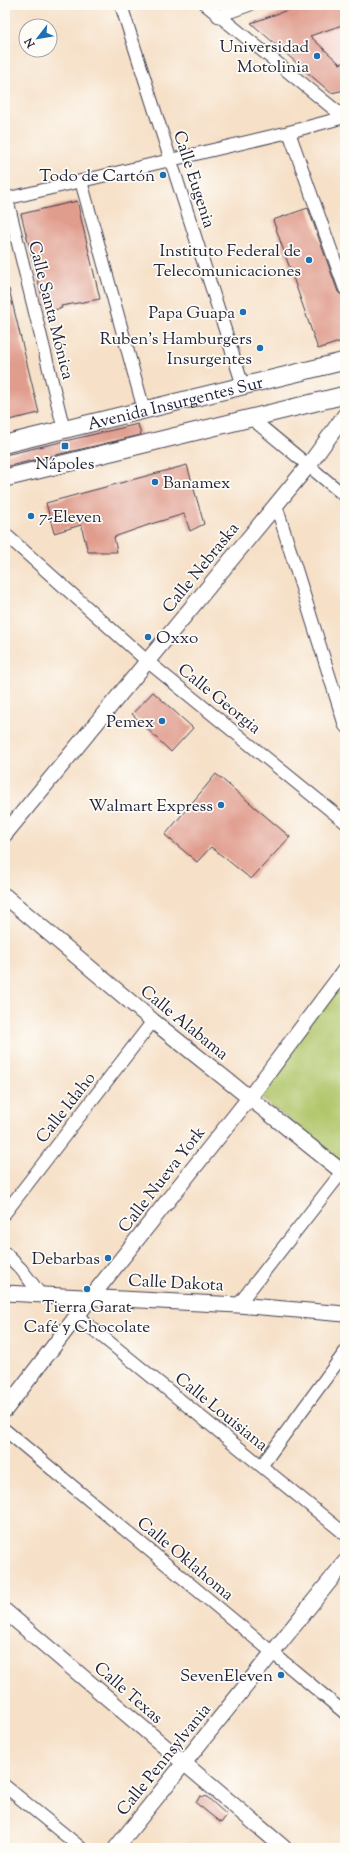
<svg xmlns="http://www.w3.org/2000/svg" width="350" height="1853" font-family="'Sorts Mill Goudy',serif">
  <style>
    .built { fill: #f7d0cc }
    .green { fill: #b1c66b; stroke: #6a7453 }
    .building { fill: #e09c8d }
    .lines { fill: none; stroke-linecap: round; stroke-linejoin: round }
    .minor-casing { stroke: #423e50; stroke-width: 14 }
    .tertiary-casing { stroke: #423e50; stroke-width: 17 }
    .secondary-casing { stroke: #423e50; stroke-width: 19 }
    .minor { stroke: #fff; stroke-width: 12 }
    .tertiary { stroke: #fff; stroke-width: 15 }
    .secondary { stroke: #fff; stroke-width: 17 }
    .poi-dot { fill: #1f6fb2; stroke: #fdfcf7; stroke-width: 1.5 }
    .labels { text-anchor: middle; stroke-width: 3.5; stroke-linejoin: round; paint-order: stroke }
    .poi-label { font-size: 17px; fill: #22223b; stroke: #fdfcf7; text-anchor: end }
    .street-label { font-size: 17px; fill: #22223b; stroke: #fdfcf7 }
  </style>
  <rect width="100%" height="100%" fill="#fdfcf7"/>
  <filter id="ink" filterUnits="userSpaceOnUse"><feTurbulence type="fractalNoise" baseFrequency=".025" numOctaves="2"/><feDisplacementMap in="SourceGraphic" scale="8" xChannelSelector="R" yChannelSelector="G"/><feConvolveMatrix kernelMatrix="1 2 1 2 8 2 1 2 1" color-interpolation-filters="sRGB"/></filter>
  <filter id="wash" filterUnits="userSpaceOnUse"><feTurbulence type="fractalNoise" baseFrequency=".012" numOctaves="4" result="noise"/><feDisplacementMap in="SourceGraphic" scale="16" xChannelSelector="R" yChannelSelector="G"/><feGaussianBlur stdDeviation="0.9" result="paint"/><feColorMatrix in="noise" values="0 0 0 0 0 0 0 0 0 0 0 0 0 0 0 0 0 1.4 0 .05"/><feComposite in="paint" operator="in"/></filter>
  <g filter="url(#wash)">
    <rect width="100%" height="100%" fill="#f6e0c7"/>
    <polygon class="built" points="302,5 345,5 345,90 331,93 251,23"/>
    <polygon class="green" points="345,979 345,1165 254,1092"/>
    <g id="blocks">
      <g class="building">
        <polygon points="302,5 345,5 345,24 310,36 340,64 345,62 345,90 331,93 251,23"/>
        <polygon points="77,201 100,299 61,306 62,308 46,312 21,214"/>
        <polygon points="308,208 338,292 343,296 345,301 345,340 318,349 273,220"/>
        <polygon points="9,289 39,413 5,421 5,290"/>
        <polygon points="138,424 141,435 5,467 5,455"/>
        <polygon points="187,465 204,524 190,531 184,514 151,524 114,537 117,552 88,552 81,525 54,533 46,503"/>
        <polygon points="153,692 193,728 171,752 132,714"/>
        <polygon points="216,774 290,837 251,879 211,847 197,862 165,835"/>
        <polygon points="200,1796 207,1797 227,1815 221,1823 196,1803"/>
      </g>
    </g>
  </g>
  <g filter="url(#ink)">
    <use href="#blocks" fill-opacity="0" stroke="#423e50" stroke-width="1"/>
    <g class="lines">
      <defs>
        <g id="minor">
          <polyline points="121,5 243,386"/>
          <polyline points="206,5 345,118"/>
          <polyline points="218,16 249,5"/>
          <polyline points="289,132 345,289"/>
          <polyline points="81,181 144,410"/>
          <polyline points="5,199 289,132 345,117"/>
          <polyline points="7,199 64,430"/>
          <polyline points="251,418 345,496"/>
          <polyline points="276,505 345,726"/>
          <polyline points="5,534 147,661 345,822"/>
          <polyline points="5,1213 153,1021"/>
          <polyline points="5,1253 21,1269 41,1295"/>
          <polyline points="238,1305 342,1172"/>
          <polyline points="77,1316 345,1534"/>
          <polyline points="5,1430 345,1713"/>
          <polyline points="262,1465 345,1352"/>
          <polyline points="5,1786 81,1848"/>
        </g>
        <g id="tertiary">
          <polyline points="5,834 308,466 345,415"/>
          <polyline points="5,896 153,1021 345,1174"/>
          <polyline points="5,1293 238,1305 345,1314"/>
          <polyline points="5,1410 92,1296 250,1097 345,970"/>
          <polyline points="5,1611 284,1848"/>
          <polyline points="116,1848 345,1562"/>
        </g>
        <g id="secondary">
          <path id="s1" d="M5,444L345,361"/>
          <polyline points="5,478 345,395"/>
        </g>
      </defs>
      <use href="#minor" class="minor-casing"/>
      <use href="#tertiary" class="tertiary-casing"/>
      <use href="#secondary" class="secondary-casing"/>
      <use href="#minor" class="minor"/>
      <use href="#tertiary" class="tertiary"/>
      <use href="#secondary" class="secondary"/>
    </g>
  </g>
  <g class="poi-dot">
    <circle cx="317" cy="56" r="4"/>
    <circle cx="163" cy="175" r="4"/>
    <circle cx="309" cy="260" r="4"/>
    <circle cx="243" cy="312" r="4"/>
    <circle cx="260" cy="348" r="4"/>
    <rect x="61" y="442" width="8" height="8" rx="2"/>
    <circle cx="155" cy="482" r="4"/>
    <circle cx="31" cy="516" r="4"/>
    <circle cx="148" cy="637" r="4"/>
    <circle cx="162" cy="721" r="4"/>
    <circle cx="221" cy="805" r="4"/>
    <circle cx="108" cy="1258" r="4"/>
    <circle cx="87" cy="1289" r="4"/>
    <circle cx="281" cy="1675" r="4"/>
  </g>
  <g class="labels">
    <g class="poi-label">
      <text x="309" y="52">Universidad<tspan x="309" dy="20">Motolinia</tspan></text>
      <text x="155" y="181">Todo de Cartón</text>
      <text x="301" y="256">Instituto Federal de<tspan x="301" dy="20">Telecomunicaciones</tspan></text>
      <text x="235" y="318">Papa Guapa</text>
      <text x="252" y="344">Ruben's Hamburgers<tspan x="252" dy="20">Insurgentes</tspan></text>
      <text x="65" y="469" text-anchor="middle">Nápoles</text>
      <text x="163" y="488" text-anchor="start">Banamex</text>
      <text x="39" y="522" text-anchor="start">7-Eleven</text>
      <text x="156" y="643" text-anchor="start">Oxxo</text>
      <text x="154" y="727">Pemex</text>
      <text x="213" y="811">Walmart Express</text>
      <text x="100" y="1264">Debarbas</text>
      <text x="87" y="1312" text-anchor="middle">Tierra Garat<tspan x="87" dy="20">Café y Chocolate</tspan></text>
      <text x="273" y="1681">SevenEleven</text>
    </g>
    <g class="street-label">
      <text transform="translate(195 179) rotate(72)" y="6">Calle Eugenia</text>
      <text transform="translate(52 310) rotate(76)" y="6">Calle Santa Mónica</text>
      <text dy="6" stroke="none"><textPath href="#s1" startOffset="175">Avenida Insurgentes Sur</textPath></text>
      <text transform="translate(200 567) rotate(-51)" y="6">Calle Nebraska</text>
      <text transform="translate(220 698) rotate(39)" y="6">Calle Georgia</text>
      <text transform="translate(185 1022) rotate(39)" y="6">Calle Alabama</text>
      <text transform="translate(65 1107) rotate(-52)" y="6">Calle Idaho</text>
      <text transform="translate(161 1179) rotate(-52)" y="6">Calle Nueva York</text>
      <text transform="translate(176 1282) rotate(3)" y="6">Calle Dakota</text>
      <text transform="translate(222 1411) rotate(39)" y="6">Calle Louisiana</text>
      <text transform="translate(186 1558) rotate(40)" y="6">Calle Oklahoma</text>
      <text transform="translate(129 1692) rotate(41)" y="6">Calle Texas</text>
      <text transform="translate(163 1759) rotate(-51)" y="6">Calle Pennsylvania</text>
    </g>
  </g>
  <rect width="350" height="1853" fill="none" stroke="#fdfcf7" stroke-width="20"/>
  <g transform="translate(38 38) rotate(239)"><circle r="19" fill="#fdfcf7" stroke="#a5a5ac"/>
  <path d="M0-3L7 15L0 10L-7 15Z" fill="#1f6fb2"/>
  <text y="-6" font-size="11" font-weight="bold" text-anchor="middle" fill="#22223b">N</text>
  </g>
</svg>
